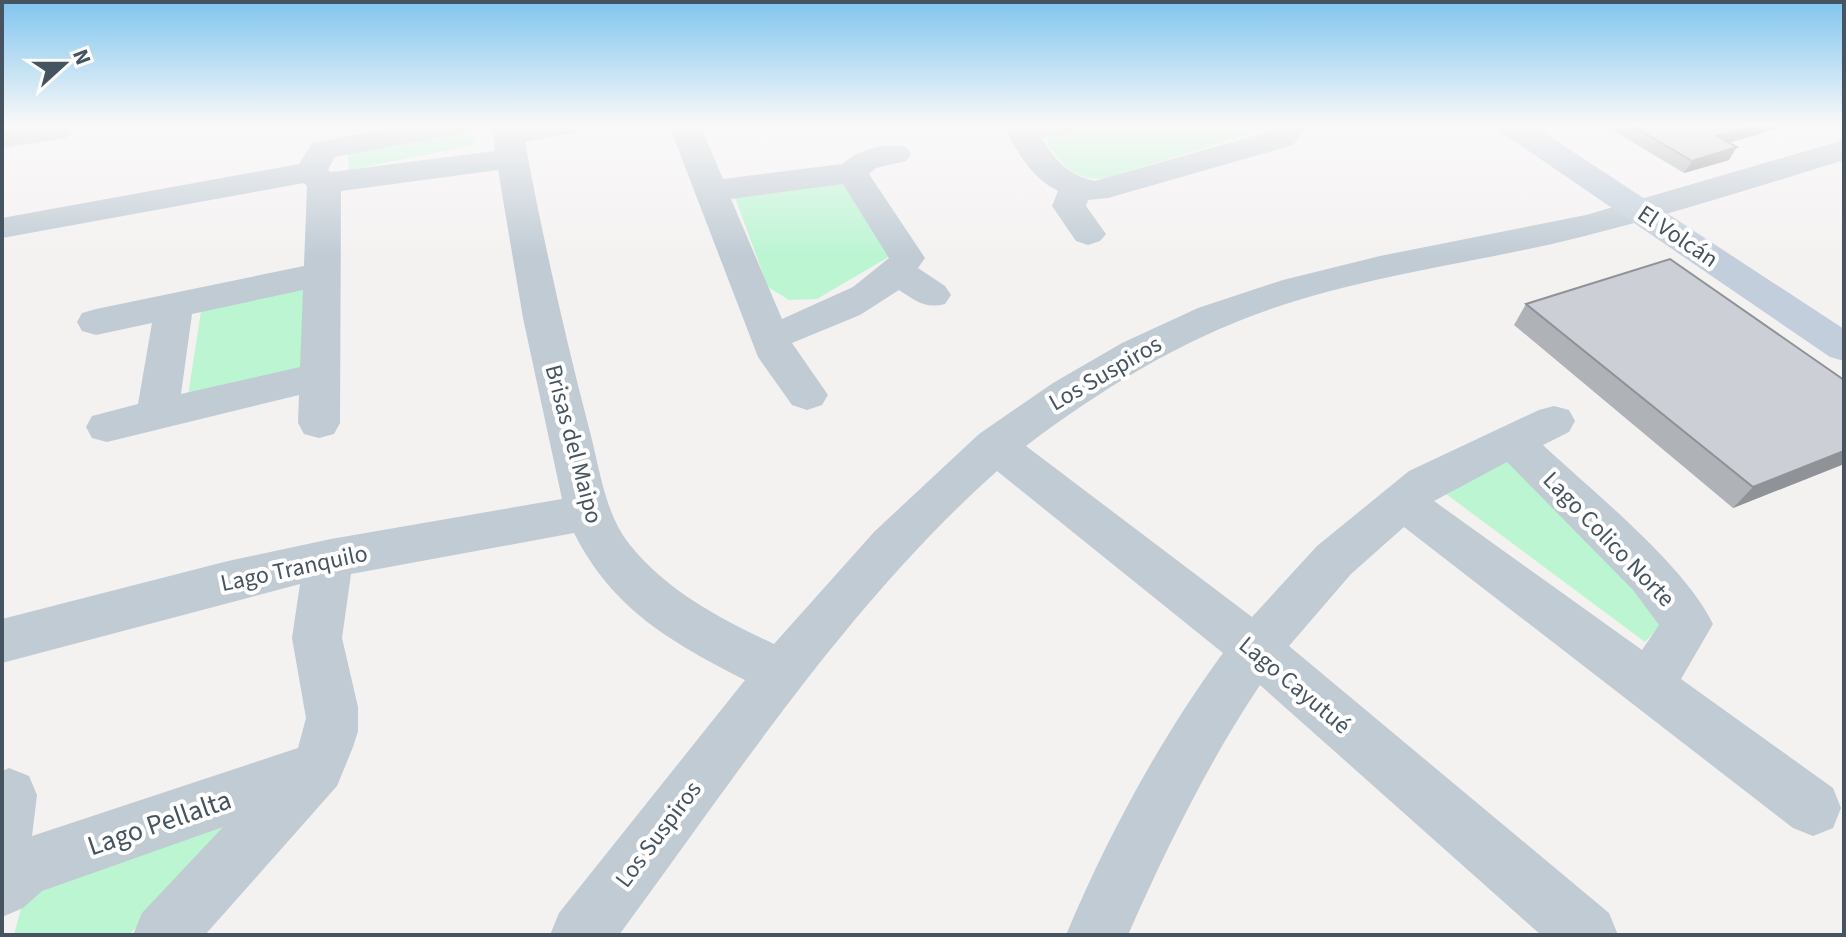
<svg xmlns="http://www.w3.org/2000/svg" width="1846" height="937" font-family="'Source Sans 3',sans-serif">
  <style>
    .green { fill: #bbf5d2 }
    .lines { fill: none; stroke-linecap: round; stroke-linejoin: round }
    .street { fill: #c0cbd4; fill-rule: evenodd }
    .secondary { fill: #c2cedc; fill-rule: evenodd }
    .wall { fill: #afb3b8 }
    .shaded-wall { fill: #8f9296 }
    .building { fill: #ccd0d6; stroke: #8f9296; stroke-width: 2 }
    .labels { text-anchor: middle; stroke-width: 8; stroke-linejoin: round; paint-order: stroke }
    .street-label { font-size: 24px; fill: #465461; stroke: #fff }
    .near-street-label { font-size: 28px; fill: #465461; stroke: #fff }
  </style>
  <rect width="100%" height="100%" fill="#f4f1f1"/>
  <g class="green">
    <path d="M1095,125H1276V126L1103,179C1072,179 1065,166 1047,144L1050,133Z"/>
    <polygon points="471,129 474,145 349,170 348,154"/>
    <polygon points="845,181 892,255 817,299 789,300 768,287 735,198"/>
    <polygon points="305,284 300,377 187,402 202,305"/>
    <polygon points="1502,453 1666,619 1645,642 1438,488"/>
    <polygon points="249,809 129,935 14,935 27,886"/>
  </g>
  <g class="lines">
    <g class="street">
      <polygon points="35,125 66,125 71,131 66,138 2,148 2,130"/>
      <path d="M409,125H473L468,132L457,134L335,157L328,170L331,172L495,151L492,125H581L577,132L525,142C543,239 565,336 590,432C600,470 605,514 630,545C668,592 721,619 774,644L874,532L979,434L1053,383L1122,343L1198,308L1283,280L1380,256L1586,215L1844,140V160C1747,190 1651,221 1552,244C1457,265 1360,278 1268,310C1179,341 1100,390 1026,446L1252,617L1317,546L1409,471L1539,410L1554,406L1569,410L1575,421L1569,432L1543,445C1593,492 1684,564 1713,624L1681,679L1833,788L1841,808L1833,828L1813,836L1793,828L1404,527L1351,574L1289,646L1609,913L1618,935H1541L1260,685C1208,763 1166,849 1128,935H1066C1107,837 1160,739 1223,653L997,471C848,604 737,775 619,935H550L559,913L745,680C671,642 613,610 574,533L351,574L342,638L358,707V731L353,747L337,786L205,935H133L142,913L223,827L42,891L23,908L2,917V771L9,768L29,776L37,795L32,836L298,748L306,718L292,638L300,584L2,663V619L228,561L331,539L562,499L523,318L498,170L341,191L340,423L334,434L319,438L304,434L298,423L299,395L107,442L92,438L86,427L92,416L138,404L152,323L96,335L82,331L77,322L82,313L96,309L304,266L307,186L304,183L2,238V218L299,164L312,143ZM303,290L300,367L181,394L192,314ZM1507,462L1633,590L1659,625L1642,650L1434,501Z"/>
      <path d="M669,125H700L723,179L842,164C858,150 885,142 906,147L911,154L906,161L876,168L869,174L925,258L918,268L945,286L951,295L945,304C925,309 916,301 899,290L860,315L792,343L828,395L822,405L807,410L792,405L758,357ZM843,184L889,258L853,287L782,319L731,199Z"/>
      <path d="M1019,125H1075L1071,132L1042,138C1053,159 1071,177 1095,181L1271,131L1276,125H1308L1293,145L1108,198L1088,200L1086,206L1106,234L1100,241L1088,245L1076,241L1052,206L1058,191C1034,179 1020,157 1007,133L1012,126Z"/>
    </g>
    <polygon class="secondary" points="1496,125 1532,125 1844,329 1844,361 1830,357 1501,132"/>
  </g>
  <g class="wall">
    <polygon points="1604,125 1790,125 1729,143 1729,160 1684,173"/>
    <polygon points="1526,304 1844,380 1844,464 1733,508 1514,325"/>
  </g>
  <g class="shaded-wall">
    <polygon points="1757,125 1790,125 1709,148 1717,136"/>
    <polygon points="1737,147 1729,160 1684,173 1692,161"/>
    <polygon points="1844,451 1844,464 1733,508 1753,487"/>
  </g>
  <g class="building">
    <polygon points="1631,125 1757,125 1717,136 1737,147 1692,161"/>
    <polygon points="1670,259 1844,380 1844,451 1753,487 1526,304"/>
  </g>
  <linearGradient id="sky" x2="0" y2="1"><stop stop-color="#80c5ee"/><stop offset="0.49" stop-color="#faf9f9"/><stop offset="1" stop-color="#faf9f9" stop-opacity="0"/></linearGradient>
  <rect width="1846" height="256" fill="url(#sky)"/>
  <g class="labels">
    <g class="street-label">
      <text transform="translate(1678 236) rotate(34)" y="8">El Volcán</text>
      <text transform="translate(1105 373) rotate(-30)" y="8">Los Suspiros</text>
      <text transform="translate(574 444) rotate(75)" y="8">Brisas del Maipo</text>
      <text transform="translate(1609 539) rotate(46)" y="8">Lago Colico Norte</text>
      <text transform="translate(294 568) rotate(-12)" y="8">Lago Tranquilo</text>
      <text transform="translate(1295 685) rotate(40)" y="8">Lago Cayutué</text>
      <text transform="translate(658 834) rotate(-53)" y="8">Los Suspiros</text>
    </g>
    <g class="near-street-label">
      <text transform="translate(159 822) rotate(-19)" y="10">Lago Pellalta</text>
    </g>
  </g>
  <rect width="1846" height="937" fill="none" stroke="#465461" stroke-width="8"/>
  <g transform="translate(64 64) rotate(69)" stroke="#ffffff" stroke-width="6" paint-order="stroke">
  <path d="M0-6L14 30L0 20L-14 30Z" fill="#465461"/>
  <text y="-12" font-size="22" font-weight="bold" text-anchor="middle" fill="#465461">N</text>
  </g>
</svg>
